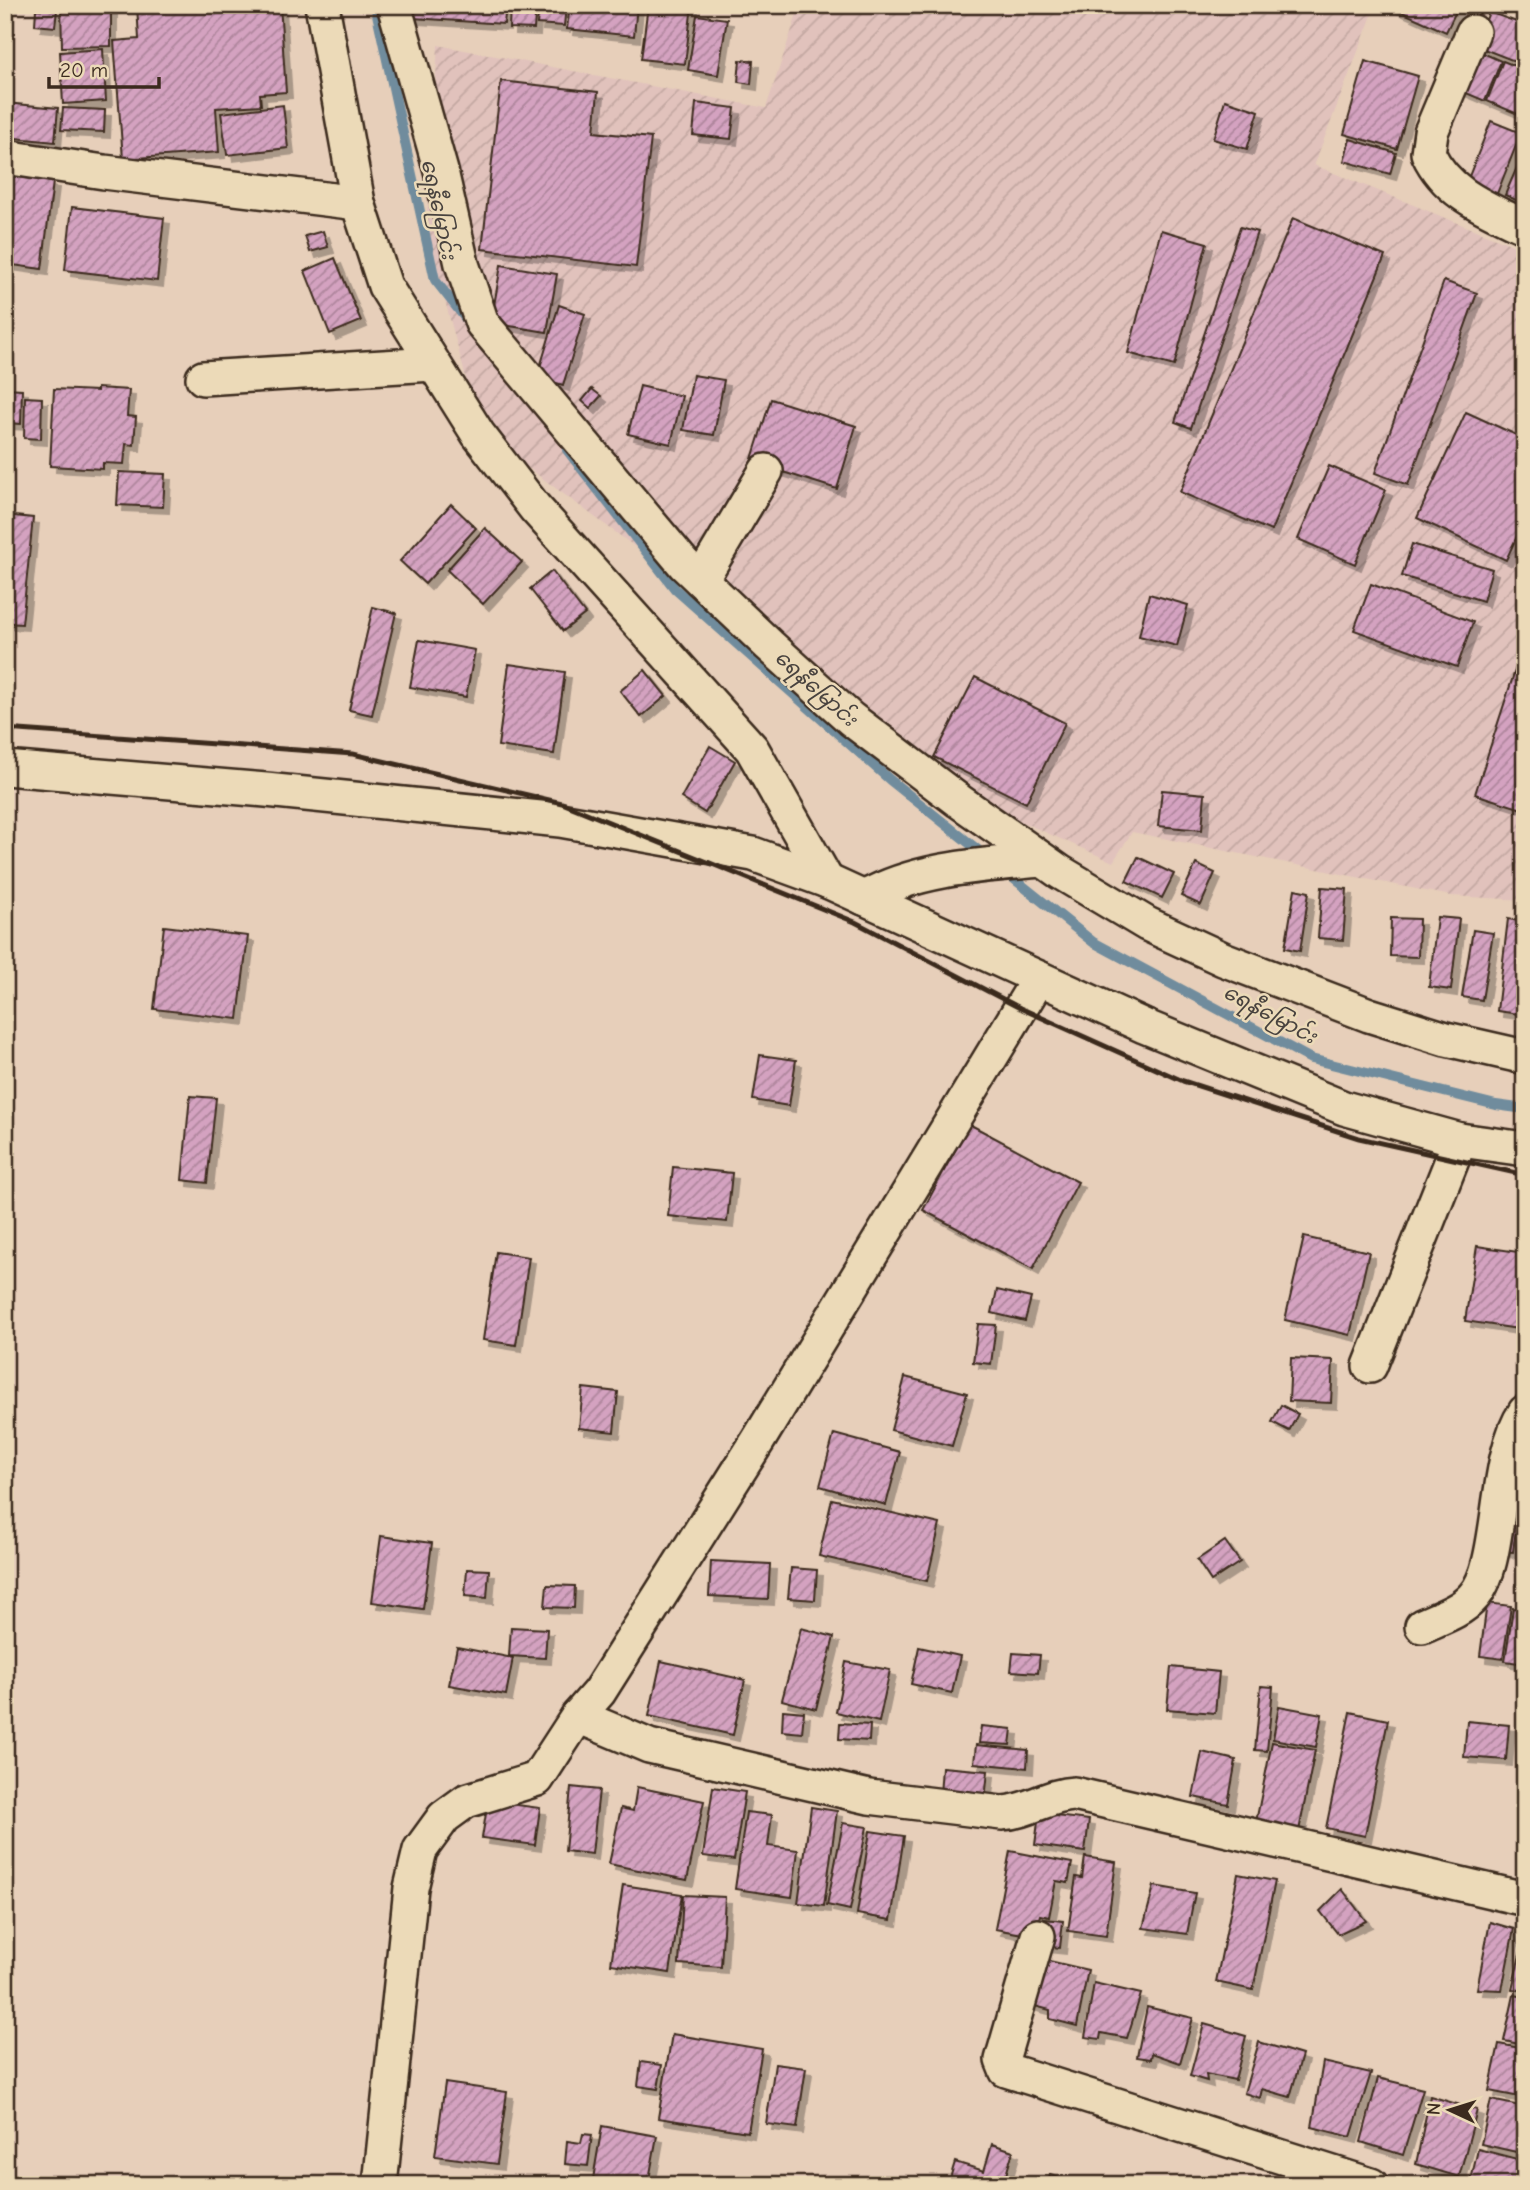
<svg xmlns="http://www.w3.org/2000/svg" width="1530" height="2190" font-family="'Comic Neue','Noto Sans Myanmar',sans-serif">
  <style>
    .industrial { fill: url(#industrial-furrows) }
    .lines { fill: none; stroke-linecap: round; stroke-linejoin: round }
    .stream { stroke: #6f8c9d; stroke-width: 10 }
    .building { fill: url(#building-hatch); stroke: #3b2a1e; stroke-width: 2; filter: url(#shadow) }
    .street-casing { stroke: #3b2a1e; stroke-width: 38 }
    .street { stroke: #ecdab8; stroke-width: 33 }
    .rail { stroke: #3b2a1e; stroke-width: 5 }
    .labels { text-anchor: middle; stroke-width: 5; stroke-linejoin: round; paint-order: stroke }
    .water-label { font-size: 21px; font-style: italic; fill: #48423e; stroke: #ecdab8 }
  </style>
  <defs>
    <pattern id="industrial-furrows" width="10" height="10" patternUnits="userSpaceOnUse" patternTransform="scale(1.75)"><rect width="10" height="10" fill="#e1c2bc"/><path d="M-1 1l2-2M0 10L10 0M9 11l2-2" fill="none" stroke="#c2a7a1"/></pattern>
    <pattern id="building-hatch" width="6" height="6" patternUnits="userSpaceOnUse" patternTransform="scale(1.75)"><rect width="6" height="6" fill="#d4a2c0"/><path d="M-1 1l2-2M0 6l6-6M5 7l2-2" fill="none" stroke="#ad849b"/></pattern>
    <filter id="shadow"><feDropShadow dx="6" dy="6" stdDeviation="0" flood-color="#0004"/></filter>
  </defs>
  <rect width="100%" height="100%" fill="#e7cfba"/>
  <filter id="ink" filterUnits="userSpaceOnUse"><feTurbulence type="fractalNoise" baseFrequency=".0143" numOctaves="2"/><feDisplacementMap in="SourceGraphic" scale="14" xChannelSelector="R" yChannelSelector="G"/><feConvolveMatrix kernelMatrix="1 2 1 2 8 2 1 2 1" color-interpolation-filters="sRGB"/></filter>
  <g filter="url(#ink)">
    <polygon class="industrial" points="800,5 1376,5 1314,165 1525,250 1525,900 1451,896 1132,832 1113,862 895,766 703,597 481,433 426,231 438,45 766,108"/>
    <g class="lines">
      <g class="stream">
        <polyline points="375,5 435,280 469,323"/>
        <polyline points="567,450 675,589 890,780 988,858"/>
        <polyline points="1003,870 1093,942 1311,1059 1496,1105 1525,1109"/>
      </g>
    </g>
    <g class="building">
      <polygon points="61,5 111,5 111,46 62,47"/>
      <polygon points="137,5 280,5 286,92 260,94 261,105 216,108 219,152 123,159 114,41 139,39"/>
      <polygon points="413,5 506,5 504,24 413,18"/>
      <polygon points="510,5 536,5 534,29 509,28"/>
      <polygon points="539,5 566,5 564,26 537,24"/>
      <polygon points="570,5 637,5 634,36 567,29"/>
      <polygon points="648,5 692,5 685,64 641,59"/>
      <polygon points="1386,5 1459,5 1446,32"/>
      <polygon points="36,9 57,10 55,27 35,25"/>
      <polygon points="1489,12 1525,25 1525,65 1476,46"/>
      <polygon points="697,15 727,19 718,75 688,70"/>
      <polygon points="103,49 106,101 63,104 60,52"/>
      <polygon points="1476,50 1501,61 1485,101 1459,90"/>
      <polygon points="740,60 753,61 751,84 738,82"/>
      <polygon points="1365,61 1418,76 1397,149 1344,134"/>
      <polygon points="1503,61 1525,70 1525,103 1520,115 1487,101"/>
      <polygon points="501,81 598,92 594,132 651,138 636,267 482,249"/>
      <polygon points="1225,100 1259,111 1247,149 1213,139"/>
      <polygon points="5,103 58,108 55,142 5,137"/>
      <polygon points="696,103 735,108 731,139 693,135"/>
      <polygon points="283,105 288,148 227,155 221,113"/>
      <polygon points="63,108 105,110 104,132 61,130"/>
      <polygon points="1491,121 1521,133 1496,196 1466,184"/>
      <polygon points="1350,139 1396,153 1390,174 1344,161"/>
      <polygon points="1518,165 1525,169 1525,204 1505,195"/>
      <polygon points="5,175 53,182 42,269 5,264"/>
      <polygon points="72,207 164,218 157,281 65,270"/>
      <polygon points="1293,218 1385,256 1271,531 1180,492"/>
      <polygon points="1240,227 1257,232 1191,428 1175,422"/>
      <polygon points="1161,230 1207,243 1174,366 1128,353"/>
      <polygon points="323,231 328,247 310,252 305,236"/>
      <polygon points="335,258 361,321 330,334 305,271"/>
      <polygon points="501,265 557,274 547,332 491,323"/>
      <polygon points="1444,281 1477,293 1408,485 1375,473"/>
      <polygon points="559,305 585,314 563,385 537,377"/>
      <polygon points="693,375 724,380 714,435 683,430"/>
      <polygon points="640,386 682,396 671,444 628,434"/>
      <polygon points="5,388 22,389 21,424 5,423"/>
      <polygon points="97,388 129,390 127,416 136,417 134,445 126,444 124,464 103,463 103,469 50,466 54,389 97,391"/>
      <polygon points="592,389 601,396 590,408 582,401"/>
      <polygon points="25,397 42,398 41,439 24,438"/>
      <polygon points="771,399 856,426 837,489 751,462"/>
      <polygon points="1466,412 1525,439 1525,519 1506,560 1417,518"/>
      <polygon points="1329,466 1386,490 1355,564 1298,539"/>
      <polygon points="119,472 165,474 163,507 117,505"/>
      <polygon points="451,504 476,528 425,584 400,561"/>
      <polygon points="5,515 33,518 22,624 5,623"/>
      <polygon points="485,528 522,562 483,604 447,570"/>
      <polygon points="1412,544 1492,569 1483,601 1402,576"/>
      <polygon points="552,571 585,614 563,631 530,589"/>
      <polygon points="1371,584 1473,622 1457,667 1354,630"/>
      <polygon points="1149,594 1188,605 1177,646 1139,636"/>
      <polygon points="373,607 396,613 372,715 349,710"/>
      <polygon points="419,640 475,650 466,697 410,687"/>
      <polygon points="1521,652 1525,653 1525,810 1475,794"/>
      <polygon points="509,664 565,672 554,754 498,746"/>
      <polygon points="645,670 666,696 641,717 620,691"/>
      <polygon points="975,677 1065,723 1026,803 934,757"/>
      <polygon points="710,746 735,761 705,813 681,798"/>
      <polygon points="1162,790 1205,794 1202,830 1158,826"/>
      <polygon points="1138,857 1174,874 1162,898 1126,881"/>
      <polygon points="1196,864 1215,873 1201,905 1181,896"/>
      <polygon points="1322,887 1347,889 1343,940 1318,938"/>
      <polygon points="1295,889 1309,892 1300,951 1285,948"/>
      <polygon points="1437,917 1459,919 1451,990 1429,987"/>
      <polygon points="1391,918 1419,919 1418,957 1390,956"/>
      <polygon points="1508,919 1525,922 1525,964 1519,1014 1497,1011"/>
      <polygon points="164,926 248,936 238,1019 154,1009"/>
      <polygon points="1473,930 1493,933 1482,1000 1462,997"/>
      <polygon points="760,1055 796,1060 789,1106 753,1100"/>
      <polygon points="190,1096 216,1098 207,1183 182,1180"/>
      <polygon points="969,1124 1078,1182 1033,1269 923,1210"/>
      <polygon points="673,1167 732,1173 727,1222 668,1216"/>
      <polygon points="1304,1237 1369,1252 1350,1335 1285,1320"/>
      <polygon points="1477,1246 1525,1253 1525,1330 1465,1321"/>
      <polygon points="496,1252 529,1257 516,1345 483,1340"/>
      <polygon points="997,1290 1031,1298 1025,1321 992,1313"/>
      <polygon points="978,1324 996,1325 991,1364 973,1362"/>
      <polygon points="1291,1358 1333,1360 1331,1403 1289,1401"/>
      <polygon points="905,1377 967,1393 952,1446 891,1430"/>
      <polygon points="583,1388 618,1392 614,1432 579,1428"/>
      <polygon points="1281,1405 1298,1414 1289,1431 1272,1422"/>
      <polygon points="834,1434 900,1452 886,1505 820,1486"/>
      <polygon points="832,1499 940,1524 927,1581 819,1556"/>
      <polygon points="1503,1514 1518,1516 1513,1552 1498,1551"/>
      <polygon points="381,1536 432,1543 423,1609 372,1602"/>
      <polygon points="1225,1541 1240,1562 1211,1581 1197,1560"/>
      <polygon points="711,1561 770,1564 768,1599 709,1596"/>
      <polygon points="791,1568 817,1570 815,1600 788,1598"/>
      <polygon points="467,1569 489,1570 487,1598 465,1596"/>
      <polygon points="547,1585 575,1586 574,1608 545,1607"/>
      <polygon points="1487,1603 1511,1606 1503,1659 1480,1656"/>
      <polygon points="1513,1608 1525,1609 1525,1664 1505,1661"/>
      <polygon points="511,1627 547,1629 545,1658 509,1656"/>
      <polygon points="801,1628 834,1637 816,1709 782,1700"/>
      <polygon points="457,1647 513,1658 506,1695 449,1685"/>
      <polygon points="919,1647 960,1656 952,1693 911,1684"/>
      <polygon points="1013,1653 1040,1655 1038,1673 1011,1671"/>
      <polygon points="661,1661 745,1680 733,1735 649,1716"/>
      <polygon points="846,1662 890,1670 879,1722 836,1712"/>
      <polygon points="1171,1667 1219,1672 1215,1713 1167,1709"/>
      <polygon points="1261,1686 1273,1687 1267,1751 1255,1750"/>
      <polygon points="1279,1706 1322,1714 1316,1747 1273,1739"/>
      <polygon points="783,1710 804,1712 802,1733 782,1731"/>
      <polygon points="1350,1712 1388,1720 1365,1836 1326,1828"/>
      <polygon points="1467,1721 1509,1725 1506,1760 1464,1757"/>
      <polygon points="840,1723 870,1725 869,1741 839,1739"/>
      <polygon points="981,1726 1012,1729 1010,1745 979,1743"/>
      <polygon points="1272,1742 1315,1750 1298,1836 1255,1827"/>
      <polygon points="976,1745 1028,1750 1027,1768 974,1763"/>
      <polygon points="1202,1752 1236,1760 1228,1804 1193,1797"/>
      <polygon points="942,1767 988,1771 985,1800 940,1795"/>
      <polygon points="571,1787 599,1790 592,1854 565,1851"/>
      <polygon points="637,1787 704,1801 687,1880 609,1864 621,1808 633,1811"/>
      <polygon points="713,1787 745,1792 734,1860 703,1856"/>
      <polygon points="488,1801 540,1808 535,1845 482,1838"/>
      <polygon points="811,1807 837,1811 824,1906 798,1903"/>
      <polygon points="746,1812 772,1815 768,1846 798,1850 792,1897 735,1889"/>
      <polygon points="1039,1814 1089,1820 1085,1852 1035,1845"/>
      <polygon points="843,1823 867,1827 850,1910 827,1905"/>
      <polygon points="870,1831 904,1836 891,1920 857,1914"/>
      <polygon points="1010,1851 1072,1863 1068,1883 1056,1881 1049,1917 1040,1915 1038,1922 1030,1921 1028,1935 995,1929"/>
      <polygon points="1085,1857 1116,1862 1106,1936 1068,1931 1076,1877 1082,1878"/>
      <polygon points="1238,1874 1275,1881 1253,1990 1216,1982"/>
      <polygon points="623,1885 682,1894 670,1973 611,1964"/>
      <polygon points="1154,1886 1195,1893 1187,1934 1143,1928"/>
      <polygon points="1342,1889 1366,1921 1338,1934 1320,1911"/>
      <polygon points="683,1895 725,1897 721,1967 679,1964"/>
      <polygon points="1045,1919 1063,1921 1060,1948 1043,1946"/>
      <polygon points="1490,1922 1514,1929 1502,1990 1477,1989"/>
      <polygon points="1525,1933 1525,1991 1512,1989"/>
      <polygon points="1045,1960 1088,1970 1077,2026 1050,2019 1050,2010 1031,2005"/>
      <polygon points="1094,1983 1141,1994 1127,2038 1101,2033 1100,2039 1085,2037"/>
      <polygon points="1514,1995 1525,1997 1525,2045 1504,2041"/>
      <polygon points="1147,2007 1193,2018 1180,2063 1152,2053 1151,2059 1137,2057"/>
      <polygon points="1204,2024 1246,2036 1235,2080 1206,2074 1207,2081 1190,2076"/>
      <polygon points="672,2034 762,2049 748,2132 658,2118"/>
      <polygon points="1259,2042 1302,2055 1290,2097 1262,2089 1260,2098 1244,2093"/>
      <polygon points="1499,2044 1525,2049 1525,2098 1489,2091"/>
      <polygon points="641,2062 662,2065 658,2089 638,2086"/>
      <polygon points="1323,2062 1371,2073 1351,2137 1312,2127"/>
      <polygon points="775,2064 806,2068 797,2128 766,2124"/>
      <polygon points="1378,2078 1423,2089 1403,2155 1361,2142"/>
      <polygon points="445,2083 507,2092 497,2164 435,2156"/>
      <polygon points="1430,2096 1477,2110 1459,2177 1416,2164"/>
      <polygon points="1491,2100 1525,2107 1525,2154 1481,2144"/>
      <polygon points="602,2126 657,2136 648,2185 592,2185"/>
      <polygon points="583,2134 592,2135 588,2166 565,2164 567,2141 581,2143"/>
      <polygon points="992,2144 1013,2151 1003,2185 948,2185 955,2162 984,2171"/>
      <polygon points="1478,2149 1525,2161 1525,2185 1470,2185"/>
      <polygon points="1050,2175 1070,2181 1068,2185 1047,2185"/>
    </g>
    <g class="lines">
      <defs>
        <g id="street">
          <polyline points="322,5 358,203 385,286 478,434 535,508 752,749 827,881"/>
          <polyline points="394,5 441,171 462,264 482,323 684,564 769,645 851,719 959,801 1060,872 1147,924 1223,959 1369,1015 1446,1039 1525,1057"/>
          <path d="M1473,32L1431,132L1428,153C1447,194 1486,208 1525,227"/>
          <polyline points="5,157 104,172 358,203"/>
          <polyline points="203,378 433,364"/>
          <polyline points="701,580 766,471"/>
          <polyline points="5,768 266,790 560,820 753,854 827,881 1144,1026 1344,1108 1460,1140 1525,1149"/>
          <path d="M864,898C917,868 983,865 1042,860"/>
          <polyline points="1370,1366 1460,1140"/>
          <path d="M1422,1626C1439,1618 1460,1612 1473,1597C1504,1564 1492,1461 1525,1412"/>
          <path d="M578,1716L649,1746L869,1797L1002,1813C1028,1812 1048,1795 1074,1794L1525,1899"/>
          <polyline points="1038,1936 1002,2060 1006,2070 1371,2185"/>
          <polyline points="380,2185 411,1888 420,1850 444,1817 466,1801 537,1779 578,1716 599,1692 759,1439 1039,978"/>
        </g>
      </defs>
      <use href="#street" class="street-casing"/>
      <use href="#street" class="street"/>
      <polyline class="rail" points="5,729 353,754 562,803 855,922 1020,1008 1183,1081 1359,1138 1525,1175"/>
    </g>
  </g>
  <g class="labels">
    <g class="water-label">
      <text transform="translate(439 209) rotate(78)" y="7">ရေနီမြောင်း</text>
      <text transform="translate(816 688) rotate(42)" y="7">ရေနီမြောင်း</text>
      <text transform="translate(1270 1014) rotate(28)" y="7">ရေနီမြောင်း</text>
    </g>
  </g>
  <rect width="1530" height="2190" fill="none" stroke="#ecdab8" stroke-width="28"/>
  <rect x="14" y="14" width="1502" height="2162" fill="none" stroke="#3b2a1e" stroke-width="2.5" filter="url(#ink)"/>
  <g transform="translate(1450 2110) rotate(274)" stroke="#ecdab8" stroke-width="5" paint-order="stroke">
  <path d="M0-5L12 26L0 18L-12 26Z" fill="#3b2a1e"/>
  <text y="-10" font-size="19" font-weight="bold" text-anchor="middle" fill="#3b2a1e">N</text>
  </g>
  <path d="M49 77v10h110v-10" fill="none" stroke="#3b2a1e" stroke-width="3.5"/>
  <text x="60" y="77" font-size="21" fill="#3b2a1e" stroke="#ecdab8" stroke-width="5" paint-order="stroke">20 m</text>
</svg>
